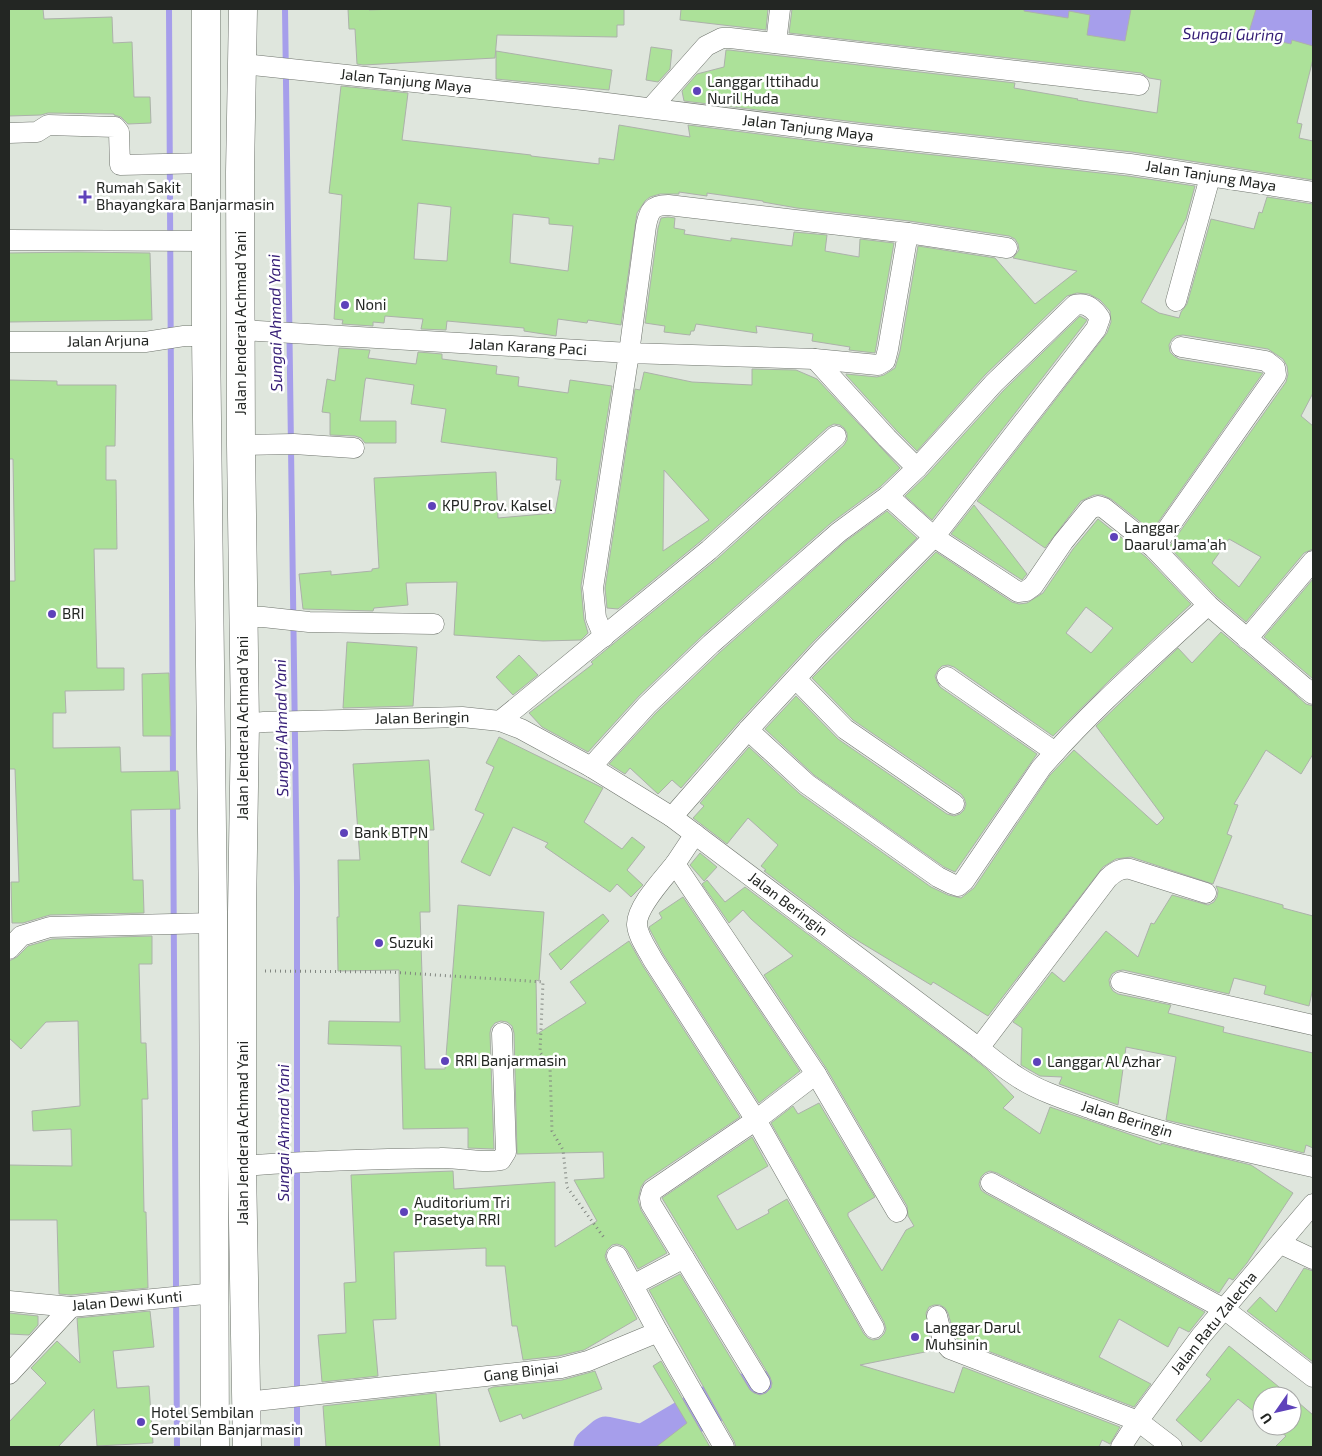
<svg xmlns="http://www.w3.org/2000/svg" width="1322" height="1456" font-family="'Exo 2',sans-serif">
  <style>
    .water { fill: #a69eeb }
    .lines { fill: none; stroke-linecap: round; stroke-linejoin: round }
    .stream { stroke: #a69eeb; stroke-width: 6 }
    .river { stroke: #a69eeb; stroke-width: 39 }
    .building { fill: #ace199; stroke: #acb2aa; fill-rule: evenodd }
    .minor-casing { stroke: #6f746d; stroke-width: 21 }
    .highway-casing { stroke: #6f746d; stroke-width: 29 }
    .path { stroke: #818680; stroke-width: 3; stroke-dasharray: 1 4; stroke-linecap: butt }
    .minor { stroke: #fff; stroke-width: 20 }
    .highway { stroke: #fff; stroke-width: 28 }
    .poi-dot { fill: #5e42ba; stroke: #fff; stroke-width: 2 }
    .labels { text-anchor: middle; stroke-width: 5; stroke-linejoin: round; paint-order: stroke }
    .street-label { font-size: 15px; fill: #232623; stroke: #fff }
    .poi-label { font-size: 15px; fill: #232623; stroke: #fff; text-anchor: start }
    .water-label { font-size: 16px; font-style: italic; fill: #351d76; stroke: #fff }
  </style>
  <rect width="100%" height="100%" fill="#dfe6dd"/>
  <polygon class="water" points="931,9 1313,9 1313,62 1184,63 1018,31"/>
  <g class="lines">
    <g class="stream">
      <polyline points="169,9 173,777"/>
      <polyline points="285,9 297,886 297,1447"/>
      <polyline points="173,802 177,1447"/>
    </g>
    <polyline class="river" points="593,1447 606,1436 643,1444 709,1405 735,1394 818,1385"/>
  </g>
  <g class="building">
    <polygon points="9,9 43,9 44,19 112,17 113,43 132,42 134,97 150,97 151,123 128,124 121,117 114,115 114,114 48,113 41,115 9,116"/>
    <polygon points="348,9 369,9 369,10 395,9 624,9 624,25 617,25 617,37 497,35 495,58 363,65 357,64 355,29 349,29"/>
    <polygon points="681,9 768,9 766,30 680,20"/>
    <polygon points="792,9 1024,9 1024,11 1068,18 1069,11 1090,15 1087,35 1125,41 1131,9 1256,9 1248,35 1291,44 1292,40 1313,46 1313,59 1297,123 1302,124 1299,138 1313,141 1313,180 1132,152 863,123 684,101 682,91 697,74 724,67 726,50 729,50 1015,83 1014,88 1078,99 1077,100 1157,113 1161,80 1149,78 1141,73 789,33"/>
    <polygon points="651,47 672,50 670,69 658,82 646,80"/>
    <polygon points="496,51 612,70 609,90 496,79"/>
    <path d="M341,86L408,93L402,140L531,155V156L599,164V158L614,160L619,125L690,137L688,125L861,147L1128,176L1195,186L1186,219L1141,302L1159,313L1179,318L1181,312L1187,304L1211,219L1254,229L1259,212L1262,213L1267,197L1313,204V393L1301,416L1313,426V549L1304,553L1246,622L1216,596L1169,547L1286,382L1288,374L1287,366L1283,359L1268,349L1183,335L1176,336L1172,339L1169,345L1170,352L1174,356L1179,359L1263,373L1152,531L1111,499L1102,495H1094L1081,501L1045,548L977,501L1107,333L1111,322L1110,311L1100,300L1089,294L1077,293L1067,296L985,375L917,451L896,430L846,375V374L877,377L884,375L895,368L900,351L918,246L995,258L1035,304L1077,271L1013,258L1019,250L1018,244L1015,239L1009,236L909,221L797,208L763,202V201L707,193V196L679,192V194H660L650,197L645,201L637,213L621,325L588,320L587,323L558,319L556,336L524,331V328L447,321L446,330L421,329L423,319L385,316L384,323L373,322V326L342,324L343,320L334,319L342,195L329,193ZM418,203L451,207L447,261L414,259ZM513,214L549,218V224L573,226L568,271L510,263ZM1229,539L1261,557L1239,587L1212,563Z"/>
    <polygon points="668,217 675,218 674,228 685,230 684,234 731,241 731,238 792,246 794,232 827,235 825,251 859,257 860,239 894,243 875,353 849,350 850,347 812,341 813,334 756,326 757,333 696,324 694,331 691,331 690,335 664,332 665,326 645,323 658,228 661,218"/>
    <polygon points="78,252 150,253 152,320 9,322 9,253"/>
    <polygon points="1080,316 1087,320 1085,323 932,520 905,496 926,476 1003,391"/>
    <polygon points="339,348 370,350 368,358 416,364 418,352 442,354 442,359 497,366 496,374 519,377 518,386 568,393 570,380 612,386 581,586 584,619 588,633 581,640 543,641 454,635 457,582 406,583 408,605 374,608 373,611 303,609 299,574 331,571 331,575 372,571 372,569 379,568 374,478 496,472 498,518 555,513 561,480 556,480 557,458 441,442 446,409 411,404 414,385 366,378 365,381 360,421 396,421 396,443 365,443 361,438 355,436 330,435 330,413 322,412 327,379 335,381"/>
    <path d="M752,369L796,370L817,379L900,468L880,487L831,523L703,635L639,696L588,752L542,727L529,713L593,664L591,662L717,559L844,445L847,440V433L844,428L840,425L834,424L828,427L701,541L618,609L607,608L605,588L635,389L640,390L644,372L692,382L752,385ZM664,470L709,520L663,551Z"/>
    <polygon points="9,380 57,381 57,385 116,385 115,446 106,446 106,480 116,480 117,549 94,549 97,668 124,668 124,690 65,691 66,713 53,713 53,748 120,747 121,772 178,771 180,809 131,810 133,880 143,880 144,913 50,915 23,923 12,923 11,882 19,882 15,769 9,769 9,581 15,581 13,459 9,459"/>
    <polygon points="974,505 1027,574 1022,580 951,534"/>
    <polygon points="887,511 917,538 813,642 739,722 681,788 672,780 658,794 630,768 625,774 609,764 656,713 719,653 846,541"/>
    <path d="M1098,519L1146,557L1191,604L1114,676L1053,736L954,667L948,665L942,666L938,670L935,676L937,682L940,687L1037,754L955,872L944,867L814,775L765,729L796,696L838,739L947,814L954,816L960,814L964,810L966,804L964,798L961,794L853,720L812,678L936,552L1012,602L1019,604L1027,603L1043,593L1073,549ZM1086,607L1113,628L1091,653L1066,633Z"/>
    <polygon points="1313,579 1313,679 1264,637"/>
    <polygon points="1221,632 1297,696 1306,704 1313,706 1313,754 1301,774 1266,750 1234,804 1238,805 1227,834 1232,836 1213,884 1131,857 1116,859 1103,867 988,1016 933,982 931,985 850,936 764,871 766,870 761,866 778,845 748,818 727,844 693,818 704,806 700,803 749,747 800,794 931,887 948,895 961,898 974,888 1050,775 1074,750 1157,825 1164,818 1096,726 1178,648 1192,663"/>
    <polygon points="347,642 417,647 413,706 343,708"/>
    <polygon points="519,655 538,675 513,695 496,677"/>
    <polygon points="169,673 171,736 143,736 142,674"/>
    <polygon points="499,737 603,788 584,822 622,849 632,837 645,847 627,870 643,885 631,897 617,884 610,892 545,847 548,843 513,827 490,876 461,862 484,814 475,810 494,767 486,763"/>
    <polygon points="429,760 434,830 428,830 430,912 420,912 425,1069 445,1069 458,905 544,912 539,981 536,980 537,1034 586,1003 570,982 629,941 643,966 740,1117 645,1181 641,1187 638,1200 641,1210 667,1253 638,1269 627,1250 623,1246 617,1244 612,1245 607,1250 605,1256 607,1262 637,1319 584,1350 559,1356 523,1360 517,1326 512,1326 505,1266 486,1266 486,1248 394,1252 396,1319 373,1320 378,1376 322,1382 318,1335 346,1333 344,1283 356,1282 351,1175 453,1171 454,1189 555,1182 555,1247 597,1221 574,1180 604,1178 603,1152 517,1154 514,1033 512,1026 507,1022 501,1021 495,1023 491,1028 490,1033 494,1149 493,1149 468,1148 468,1128 403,1129 401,1046 328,1044 329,1021 400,1022 399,970 338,971 337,917 339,917 338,860 360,860 353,764"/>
    <polygon points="700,853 717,867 704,881 690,865"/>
    <polygon points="707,880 725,902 745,887 972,1057 988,1070 1014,1097 1003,1108 1040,1134 1050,1107 1161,1145 1161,1143 1251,1165 1293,1193 1247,1263 1233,1280 1229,1278 1219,1293 997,1173 990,1171 985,1173 981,1177 979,1184 981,1190 985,1193 1205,1312 1189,1332 1179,1327 1168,1347 1119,1319 1099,1357 1151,1384 1134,1407 972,1345 972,1343 969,1344 957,1339 954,1335 948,1313 945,1308 940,1305 934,1305 929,1307 926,1313 931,1344 935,1350 860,1365 954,1393 963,1367 1120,1427 1110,1444 1102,1440 1099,1447 736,1447 734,1441 649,1290 680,1274 750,1390 754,1393 760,1395 766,1393 771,1388 772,1383 770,1377 662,1198 752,1137 768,1166 717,1196 737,1230 769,1213 768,1210 787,1199 864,1334 868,1338 873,1340 879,1339 884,1334 886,1329 884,1322 771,1123 793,1106 798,1114 819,1103 875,1197 848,1213 848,1216 882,1271 906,1230 914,1226 908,1216 907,1206 826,1068 764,975 793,956 751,919 743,910 729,923 702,884"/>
    <polygon points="1216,886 1283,905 1283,908 1313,916 1313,988 1309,1006 1264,994 1266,986 1234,978 1229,994 1123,970 1117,971 1112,974 1109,980 1110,986 1113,991 1118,994 1171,1005 1168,1013 1224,1027 1223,1032 1313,1053 1313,1148 1306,1145 1304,1153 1166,1120 1176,1057 1126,1047 1118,1105 1059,1084 1062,1077 1040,1076 1021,1065 1022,1028 1013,1022 1052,972 1064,982 1106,931 1138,957 1151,923 1154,924 1172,895 1208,905 1214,902 1217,897 1218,891"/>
    <polygon points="683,897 800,1071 759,1103 663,954 650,930 649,927 662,918 659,913"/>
    <polygon points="603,914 609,921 561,970 549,954"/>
    <polygon points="152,936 152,964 139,964 141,1043 146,1043 148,1099 142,1099 144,1212 146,1212 148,1288 71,1295 59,1294 57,1220 9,1220 9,1165 72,1166 71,1129 33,1131 32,1111 80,1106 78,1021 46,1022 21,1049 9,1038 9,961 17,957 28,946 52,939"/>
    <polygon points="1304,1268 1313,1271 1313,1362 1247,1311 1260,1297 1276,1312"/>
    <polygon points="150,1311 154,1347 113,1351 117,1388 149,1386 153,1443 97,1446 94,1409 58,1447 9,1447 9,1422 46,1383 31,1368 57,1341 80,1363 77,1318"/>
    <polygon points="9,1313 38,1316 38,1325 29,1335 9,1334"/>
    <polygon points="1229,1346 1290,1396 1262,1396 1262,1418 1238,1399 1201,1442 1176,1420 1211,1379 1206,1375"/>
    <polygon points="661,1361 710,1447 656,1447 687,1423 653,1366"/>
    <polygon points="595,1371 602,1389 523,1419 521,1414 500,1422 488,1389 493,1387 562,1380"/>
    <polygon points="436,1393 440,1447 326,1447 323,1406"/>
    <polygon points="1292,1397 1313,1415 1313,1447 1275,1447 1286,1436 1273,1426 1292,1426"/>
  </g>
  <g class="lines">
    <defs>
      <g id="minor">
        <polyline points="776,43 780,9"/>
        <polyline points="243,64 583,100 862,135 1130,164 1313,192"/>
        <polyline points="651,108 706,46 722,38 730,38 1139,85"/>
        <polyline points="9,133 37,132 48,125 115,127 119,132 120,165 208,163"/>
        <polyline points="908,233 1007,248"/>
        <polyline points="9,240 207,241"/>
        <polyline points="1176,301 1210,177"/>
        <path d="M241,330L629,353L815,359L878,365L885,361L888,349L908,233L668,205C652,205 649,211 646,226L629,353L593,588L596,618L604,637"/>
        <polyline points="9,342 145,342 184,336 206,336"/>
        <polyline points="241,445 294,444 354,448"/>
        <polyline points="917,468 888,496 934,537 1018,592 1026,591 1033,586 1063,542 1090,509 1098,506 1104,508 1154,548 1208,605 1304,687 1313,694"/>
        <polyline points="1154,548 1276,375 1275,368 1266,361 1181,347"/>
        <polyline points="243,617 263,617 309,622 434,624"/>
        <polyline points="1247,639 1313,561"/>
        <polyline points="947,677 1055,752"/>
        <polyline points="796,679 845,729 954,804"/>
        <polyline points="500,721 709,550 836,436"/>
        <path d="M245,724L264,722L462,717L500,721L521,729L591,767L672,817L979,1048C992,1059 1005,1069 1019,1078C1041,1092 1067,1100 1092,1109C1164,1135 1239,1150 1313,1167"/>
        <path d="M748,730L807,784L938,877L952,884L958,886L964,881L1041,768C1092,709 1151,658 1208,605"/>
        <polyline points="591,767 647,705 711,644 839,532 888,496"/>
        <path d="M672,817L748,730L822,650L934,537L1096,329L1100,318C1094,309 1086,302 1075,305L994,383L917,468L887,438L815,359"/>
        <polyline points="695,834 675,864 816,1074 897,1212"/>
        <path d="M675,864C664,878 636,907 637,925C638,937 648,950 653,960L756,1120L874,1328"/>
        <polyline points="9,949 21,936 50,927 213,923"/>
        <polyline points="1121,982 1313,1025"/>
        <path d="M979,1048L1108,878C1115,872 1120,868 1130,869L1206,893"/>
        <path d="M242,1166C308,1161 374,1159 440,1158C461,1157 481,1164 501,1160L506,1152L502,1033"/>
        <polyline points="991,1183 1224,1309 1313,1377"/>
        <polyline points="1281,1244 1313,1259"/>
        <polyline points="617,1256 658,1332"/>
        <polyline points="684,1258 651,1204 650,1198 652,1191 756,1120 816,1074"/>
        <polyline points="633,1285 684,1258 760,1383"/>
        <polyline points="9,1301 71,1307 215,1293"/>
        <polyline points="937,1316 943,1341 950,1349 1138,1421 1172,1447"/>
        <polyline points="9,1374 71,1307"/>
        <polyline points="246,1402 561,1368 588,1361 658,1332 724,1447"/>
        <polyline points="1121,1447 1138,1421 1201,1336 1313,1204"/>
      </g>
      <g id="highway">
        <polyline points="206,9 206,336 213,912 215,1447"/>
        <polyline points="243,9 240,172 241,445 245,724 242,912 242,1166 247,1447"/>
      </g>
    </defs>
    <use href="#minor" class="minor-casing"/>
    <use href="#highway" class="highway-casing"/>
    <polyline class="path" points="265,971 390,972 543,982 540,1052 550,1067 552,1131 563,1150 567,1187 605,1239"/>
    <use href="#minor" class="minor"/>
    <use href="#highway" class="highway"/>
  </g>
  <g class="poi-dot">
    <circle cx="697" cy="91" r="5"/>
    <path d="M82.5 189.5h5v5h5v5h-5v5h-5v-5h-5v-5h5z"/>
    <circle cx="345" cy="305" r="5"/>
    <circle cx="432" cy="506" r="5"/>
    <circle cx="1114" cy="537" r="5"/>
    <circle cx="52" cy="614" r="5"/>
    <circle cx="344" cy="833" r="5"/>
    <circle cx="379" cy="943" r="5"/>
    <circle cx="445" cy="1061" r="5"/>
    <circle cx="1037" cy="1062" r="5"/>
    <circle cx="404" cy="1212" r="5"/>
    <circle cx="915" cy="1337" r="5"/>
    <circle cx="141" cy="1422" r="5"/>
  </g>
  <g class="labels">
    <g class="street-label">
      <text transform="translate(406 81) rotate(6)" y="5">Jalan Tanjung Maya</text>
      <text transform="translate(808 128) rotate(7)" y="5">Jalan Tanjung Maya</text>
      <text transform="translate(1211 176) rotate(9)" y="5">Jalan Tanjung Maya</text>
      <text transform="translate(241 323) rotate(-90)" y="5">Jalan Jenderal Achmad Yani</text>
      <text transform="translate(108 341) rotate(-1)" y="5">Jalan Arjuna</text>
      <text transform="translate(528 347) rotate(3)" y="5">Jalan Karang Paci</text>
      <text transform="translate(422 718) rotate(-1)" y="5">Jalan Beringin</text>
      <text transform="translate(243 728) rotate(-90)" y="5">Jalan Jenderal Achmad Yani</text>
      <text transform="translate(788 904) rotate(37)" y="5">Jalan Beringin</text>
      <text transform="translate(1127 1119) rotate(17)" y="5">Jalan Beringin</text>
      <text transform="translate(243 1133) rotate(-90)" y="5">Jalan Jenderal Achmad Yani</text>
      <text transform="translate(127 1301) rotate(-5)" y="5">Jalan Dewi Kunti</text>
      <text transform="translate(1214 1323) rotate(-51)" y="5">Jalan Ratu Zalecha</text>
      <text transform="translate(521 1372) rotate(-7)" y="5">Gang Binjai</text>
    </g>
    <g class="poi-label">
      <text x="707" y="87">Langgar Ittihadu<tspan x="707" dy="17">Nuril Huda</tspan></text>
      <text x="96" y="193">Rumah Sakit<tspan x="96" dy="17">Bhayangkara Banjarmasin</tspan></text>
      <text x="355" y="310">Noni</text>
      <text x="442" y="511">KPU Prov. Kalsel</text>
      <text x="1124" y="533">Langgar<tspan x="1124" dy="17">Daarul Jama'ah</tspan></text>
      <text x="62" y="619">BRI</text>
      <text x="354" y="838">Bank BTPN</text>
      <text x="389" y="948">Suzuki</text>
      <text x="455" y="1066">RRI Banjarmasin</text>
      <text x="1047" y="1067">Langgar Al Azhar</text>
      <text x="414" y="1208">Auditorium Tri<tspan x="414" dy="17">Prasetya RRI</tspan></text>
      <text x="925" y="1333">Langgar Darul<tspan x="925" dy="17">Muhsinin</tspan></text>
      <text x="151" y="1418">Hotel Sembilan<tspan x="151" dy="17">Sembilan Banjarmasin</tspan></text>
    </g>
    <g class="water-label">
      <text transform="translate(1233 34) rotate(1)" y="6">Sungai Guring</text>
      <text transform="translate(275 323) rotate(-91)" y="6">Sungai Ahmad Yani</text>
      <text transform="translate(281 728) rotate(-91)" y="6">Sungai Ahmad Yani</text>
      <text transform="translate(283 1133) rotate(-90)" y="6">Sungai Ahmad Yani</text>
    </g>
  </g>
  <rect width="1322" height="1456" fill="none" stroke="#232623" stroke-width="20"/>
  <g transform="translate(1277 1411) rotate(236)"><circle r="24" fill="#ffffff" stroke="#a7a8a7"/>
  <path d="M0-4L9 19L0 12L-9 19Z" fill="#5e42ba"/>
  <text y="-8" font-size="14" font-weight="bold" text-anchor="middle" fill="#232623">U</text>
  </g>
</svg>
